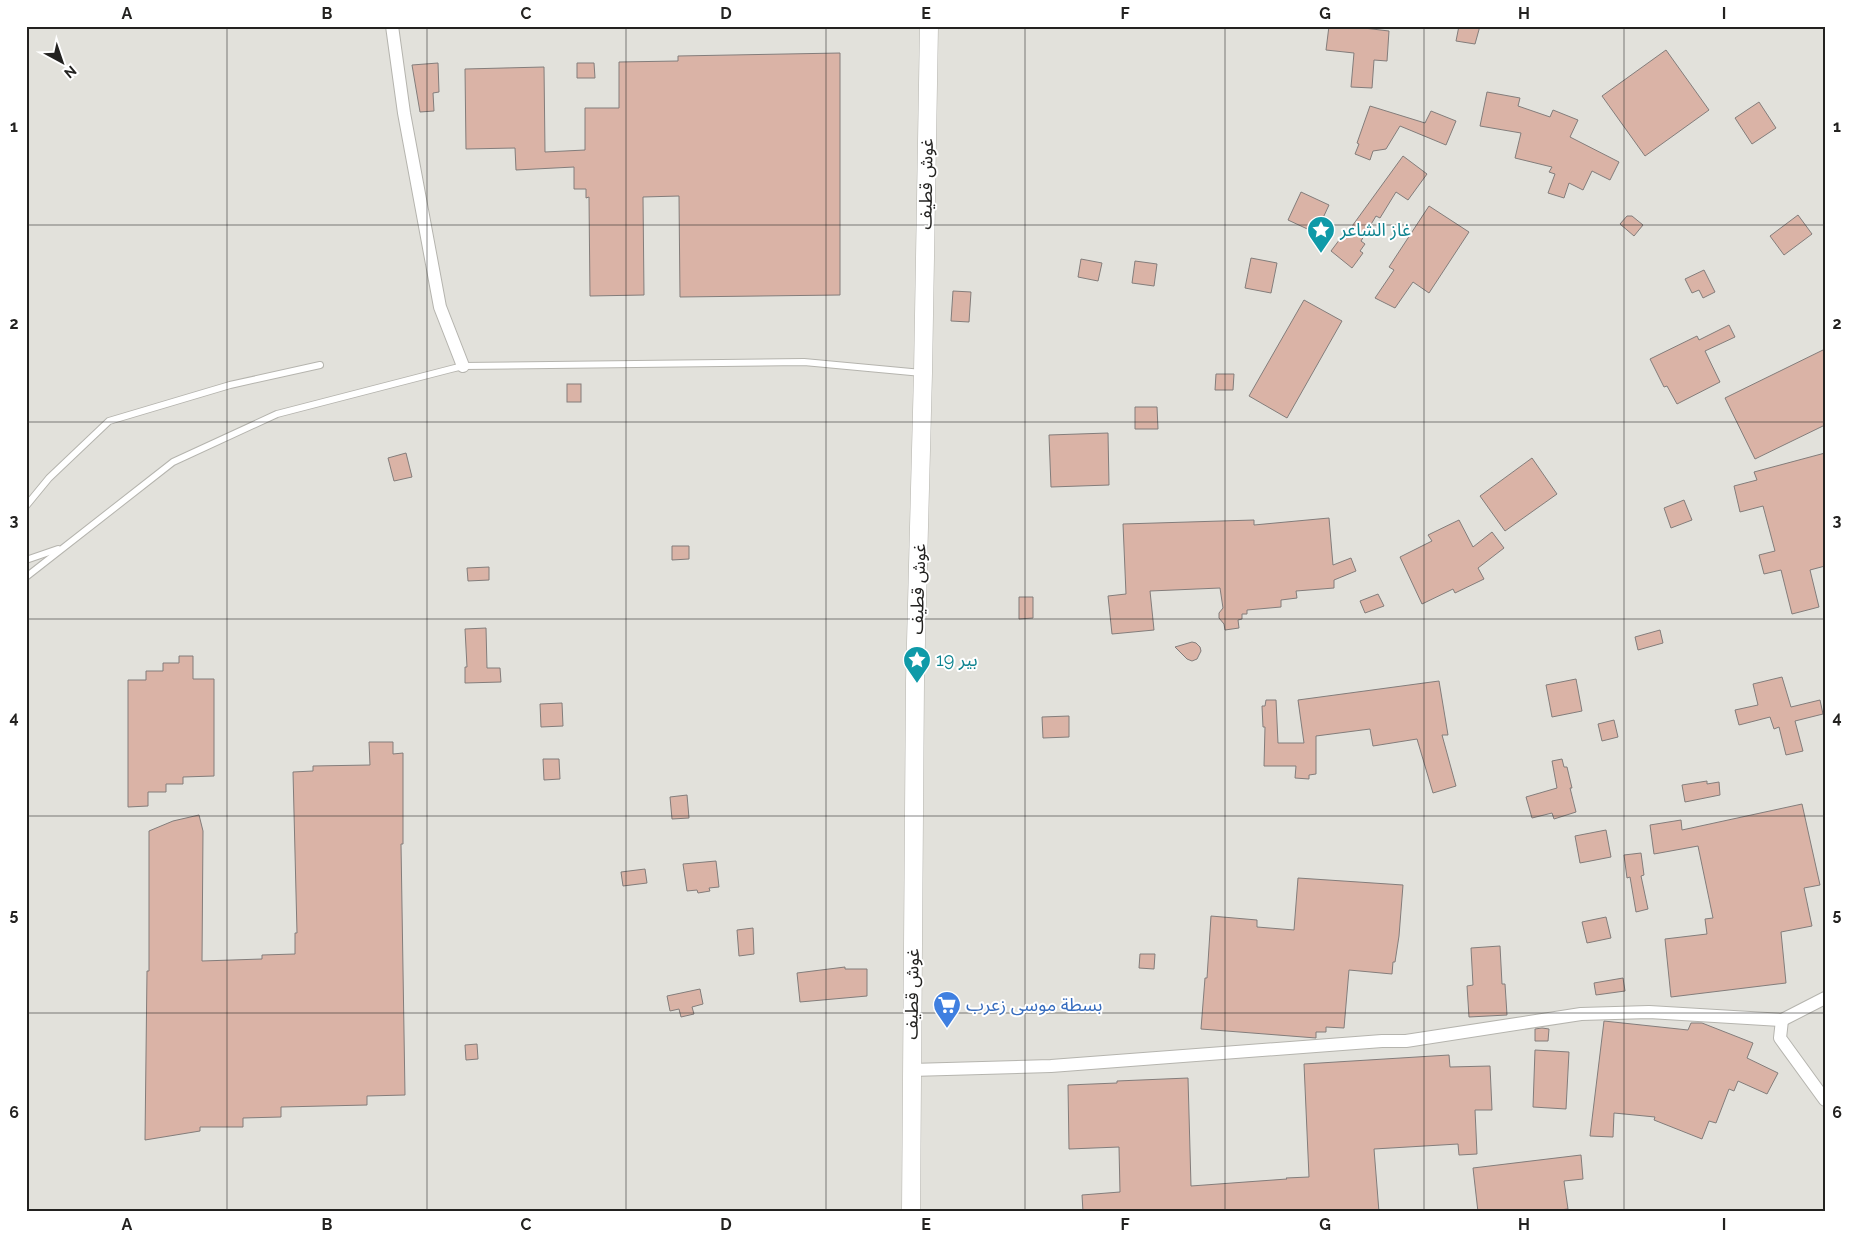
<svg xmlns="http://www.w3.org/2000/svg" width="1851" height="1238" font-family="Raleway,'Noto Sans Arabic',sans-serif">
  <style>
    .building { fill: #dab3a6; stroke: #837d7b }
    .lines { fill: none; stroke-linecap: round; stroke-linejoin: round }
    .lane-casing { stroke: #b5b4ae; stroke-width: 8 }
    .street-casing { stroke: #b5b4ae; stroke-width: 14 }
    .secondary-casing { stroke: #b5b4ae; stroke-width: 19 }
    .lane { stroke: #fff; stroke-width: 6 }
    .street { stroke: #fff; stroke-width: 12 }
    .secondary { stroke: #fff; stroke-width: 18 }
    .grid { fill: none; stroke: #232220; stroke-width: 1; stroke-opacity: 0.55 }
    .labels { text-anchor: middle; stroke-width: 4; stroke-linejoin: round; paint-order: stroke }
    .street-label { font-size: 18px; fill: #232220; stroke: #fff }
    .culture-label { font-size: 18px; fill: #0d838f; stroke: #fff; text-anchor: start }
    .shop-label { font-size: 18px; fill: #366cbe; stroke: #fff; text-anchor: start }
    .neatline { fill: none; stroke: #232220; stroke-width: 2 }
    .grid-label { font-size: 16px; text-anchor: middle; font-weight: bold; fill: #232220 }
  </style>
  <rect width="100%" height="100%" fill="#e2e1db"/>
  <g class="building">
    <polygon points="1329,26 1347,26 1389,31 1387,61 1374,60 1372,88 1351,87 1354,53 1326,50"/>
    <polygon points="1459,26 1480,26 1475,44 1456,41"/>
    <polygon points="1666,50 1709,110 1645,156 1602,96"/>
    <polygon points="840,53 840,295 680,297 679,196 643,197 644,295 590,296 589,197 586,198 586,189 574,189 574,167 516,170 515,148 466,149 465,69 544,67 545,152 585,150 585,108 619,108 619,62 678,61 678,56"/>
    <polygon points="438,63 439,92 433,93 434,111 420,112 412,65"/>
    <polygon points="577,63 594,63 595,78 577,78"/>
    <polygon points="1487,92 1520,98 1518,106 1550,117 1553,110 1578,120 1570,137 1619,162 1610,180 1592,171 1583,190 1569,183 1564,198 1548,193 1555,174 1549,172 1552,167 1515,158 1521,133 1480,126"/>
    <polygon points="1759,102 1776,128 1752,144 1735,118"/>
    <polygon points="1370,106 1425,123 1431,111 1456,121 1446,145 1400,126 1386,149 1373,151 1370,160 1355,154 1359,144 1357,143"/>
    <polygon points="1403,156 1427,174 1408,200 1396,192 1380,218 1376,216 1361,241 1365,244 1360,251 1363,253 1352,268 1331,251 1340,239 1342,240"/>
    <polygon points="1301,192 1329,205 1316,233 1288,220"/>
    <polygon points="1429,206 1469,232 1429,293 1413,282 1395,308 1375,298 1394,270 1389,267"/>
    <polygon points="1798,215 1812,234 1784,255 1770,236"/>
    <polygon points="1627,216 1632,216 1643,225 1634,236 1620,224"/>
    <polygon points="1251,258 1277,263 1271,293 1245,288"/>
    <polygon points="1081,259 1102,263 1098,281 1078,277"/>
    <polygon points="1135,261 1157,264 1154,286 1132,283"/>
    <polygon points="1704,270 1715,292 1703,298 1699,290 1692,293 1685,279"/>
    <polygon points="953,291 971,292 969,322 951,321"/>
    <polygon points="1304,300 1342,321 1287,418 1249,396"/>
    <polygon points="1729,325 1735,337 1705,351 1720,382 1677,404 1667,386 1664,387 1650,359 1697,336 1699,340"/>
    <polygon points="1825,349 1825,425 1755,459 1725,398"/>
    <polygon points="1216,374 1234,374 1233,390 1215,390"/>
    <rect x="567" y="384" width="14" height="18"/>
    <polygon points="1135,407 1157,407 1158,429 1135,429"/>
    <polygon points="1108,433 1109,485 1051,487 1049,435"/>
    <polygon points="406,453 412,477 394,481 388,458"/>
    <polygon points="1825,453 1825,566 1810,570 1819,607 1792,614 1781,570 1764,574 1759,555 1775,551 1763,506 1740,512 1734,486 1757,480 1754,472"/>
    <polygon points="1532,458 1557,494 1505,531 1480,496"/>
    <polygon points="1684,500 1692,520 1671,528 1664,508"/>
    <polygon points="1329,518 1333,565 1351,558 1356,571 1334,580 1334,588 1296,591 1297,598 1281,600 1281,607 1247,610 1247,614 1242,614 1242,619 1238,620 1239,628 1225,630 1224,624 1219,618 1219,613 1223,608 1220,588 1150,591 1154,630 1112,634 1108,596 1126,594 1123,524 1254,520 1254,525"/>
    <polygon points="1459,520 1473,547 1492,532 1504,548 1478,568 1484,579 1455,593 1453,589 1422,604 1400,557 1432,541 1428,535"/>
    <polygon points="672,546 689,546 689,559 672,560"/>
    <polygon points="489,567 489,580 468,581 467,568"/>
    <polygon points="1378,594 1384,606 1365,613 1360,601"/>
    <polygon points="1019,597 1033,597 1033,618 1019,619"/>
    <polygon points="486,628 487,668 500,668 501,682 465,683 465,667 467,667 465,629"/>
    <polygon points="1660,630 1663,643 1638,650 1635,637"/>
    <polygon points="1192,642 1196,643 1200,647 1201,651 1197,659 1192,661 1187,659 1175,647"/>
    <polygon points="179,656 193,656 193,679 214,679 214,776 183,777 183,784 166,784 166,792 148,792 148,806 128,807 128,680 146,680 146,671 163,671 163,663 179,663"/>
    <polygon points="1782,677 1791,707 1820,700 1823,714 1795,721 1803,751 1786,755 1779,727 1774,729 1770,717 1739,725 1735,710 1758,705 1753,684"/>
    <polygon points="1576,679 1582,711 1552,717 1546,685"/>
    <polygon points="1439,681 1448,735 1442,735 1456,786 1433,793 1417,739 1373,746 1370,729 1316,736 1316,774 1309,775 1309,779 1295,778 1296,766 1264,766 1265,727 1263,727 1262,706 1265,706 1266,700 1276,700 1278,743 1304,743 1298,700"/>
    <polygon points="562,703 563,726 541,727 540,704"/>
    <polygon points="1069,716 1069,737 1043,738 1042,717"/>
    <polygon points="1614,720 1618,737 1602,741 1598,724"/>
    <polygon points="369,742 393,742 393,754 403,753 403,844 401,844 405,1095 367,1096 367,1105 281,1107 281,1117 243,1118 243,1127 200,1127 200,1131 145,1140 147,971 149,971 149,831 173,821 199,815 203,831 202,961 262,959 262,955 295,954 295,933 297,933 293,772 313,771 313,766 370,765"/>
    <polygon points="543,759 559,759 560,779 544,780"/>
    <polygon points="1562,759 1564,767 1567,767 1572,788 1570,788 1576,812 1554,819 1552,813 1532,818 1526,797 1557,788 1552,761"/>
    <polygon points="1707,781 1707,784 1719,782 1720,795 1685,802 1682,785"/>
    <polygon points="687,795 689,818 672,819 670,797"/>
    <polygon points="1802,804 1820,885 1804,888 1812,926 1781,932 1786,983 1671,997 1665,939 1707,934 1705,919 1713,918 1698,846 1654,854 1650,825 1681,820 1682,830"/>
    <polygon points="1606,830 1611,857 1580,863 1575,836"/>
    <polygon points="1641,853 1644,875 1641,876 1648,909 1636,912 1630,877 1627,878 1624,855"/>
    <polygon points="716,861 719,887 709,888 710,891 698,893 697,890 687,891 683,864"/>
    <polygon points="645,869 647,883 623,886 621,872"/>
    <polygon points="1298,878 1403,885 1399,936 1395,962 1393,962 1392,974 1349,970 1344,1028 1326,1027 1326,1032 1316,1032 1316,1038 1201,1029 1205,978 1207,978 1211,916 1257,920 1257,927 1294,930"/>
    <polygon points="1606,917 1611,938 1587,943 1582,922"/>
    <polygon points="753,928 754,954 739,956 737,930"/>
    <polygon points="1500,946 1502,984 1505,984 1507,1015 1469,1017 1467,986 1473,985 1471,948"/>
    <polygon points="1140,954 1155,954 1154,969 1139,968"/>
    <polygon points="845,967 845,969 867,969 867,996 800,1002 797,973"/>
    <polygon points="1623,978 1625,991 1596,995 1594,983"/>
    <polygon points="700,989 703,1004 692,1007 694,1014 681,1017 679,1009 670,1011 667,996"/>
    <polygon points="1604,1021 1688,1030 1691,1023 1702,1023 1753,1043 1747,1058 1778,1073 1767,1094 1738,1081 1734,1091 1729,1089 1716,1123 1709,1121 1702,1139 1654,1120 1655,1117 1614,1113 1613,1137 1590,1136"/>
    <polygon points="1542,1028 1549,1029 1548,1041 1535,1041 1535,1029"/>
    <polygon points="477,1044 478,1059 466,1060 465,1045"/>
    <polygon points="1535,1050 1569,1052 1566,1109 1533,1107"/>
    <polygon points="1449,1055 1450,1067 1490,1066 1492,1110 1475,1110 1477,1154 1459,1155 1458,1144 1374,1149 1379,1212 1083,1212 1082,1195 1120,1192 1119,1147 1069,1149 1068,1085 1117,1083 1117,1081 1188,1078 1191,1186 1287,1179 1286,1178 1309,1177 1304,1064"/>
    <polygon points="1581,1155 1583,1179 1564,1181 1568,1209 1543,1212 1478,1212 1473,1168"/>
  </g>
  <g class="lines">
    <defs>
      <g id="lane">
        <polyline points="26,506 49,478 109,421 230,385 320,365"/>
        <polyline points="26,560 58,549"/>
        <polyline points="26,577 173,462 277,414 451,369 463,366 804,362 922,373"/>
      </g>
      <g id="street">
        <polyline points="392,26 404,113 440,307 463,366"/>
        <polyline points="1782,1020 1780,1038 1825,1100"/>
        <polyline points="911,1070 1051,1066 1382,1041 1406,1041 1581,1014 1649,1012 1782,1020 1825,998"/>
      </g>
      <polyline id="secondary" points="911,1212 915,681 923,373 929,26"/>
    </defs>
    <use href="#lane" class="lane-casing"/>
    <use href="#street" class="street-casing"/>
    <use href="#secondary" class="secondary-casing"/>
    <use href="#lane" class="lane"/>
    <use href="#street" class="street"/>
    <use href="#secondary" class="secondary"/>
  </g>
  <path class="grid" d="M227,26V1212M427,26V1212M626,26V1212M826,26V1212M1025,26V1212M1225,26V1212M1424,26V1212M1624,26V1212M26,225H1825M26,422H1825M26,619H1825M26,816H1825M26,1013H1825"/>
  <defs>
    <symbol id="sight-pin" viewBox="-11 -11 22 30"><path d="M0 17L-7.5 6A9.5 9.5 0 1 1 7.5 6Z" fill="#0f9aa8" stroke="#fff"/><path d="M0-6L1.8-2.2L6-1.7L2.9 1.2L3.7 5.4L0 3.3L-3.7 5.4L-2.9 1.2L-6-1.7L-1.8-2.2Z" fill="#fff"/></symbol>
    <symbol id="supermarket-pin" viewBox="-11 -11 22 30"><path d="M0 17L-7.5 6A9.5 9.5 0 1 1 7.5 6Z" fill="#3f7fe0" stroke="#fff"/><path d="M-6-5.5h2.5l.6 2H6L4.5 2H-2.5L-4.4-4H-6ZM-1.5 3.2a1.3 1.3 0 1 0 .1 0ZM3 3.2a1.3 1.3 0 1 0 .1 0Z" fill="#fff"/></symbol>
  </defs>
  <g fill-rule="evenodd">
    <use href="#sight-pin" x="1305" y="214" width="32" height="43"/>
    <use href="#sight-pin" x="901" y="644" width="32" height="43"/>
    <use href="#supermarket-pin" x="931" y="989" width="32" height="43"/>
  </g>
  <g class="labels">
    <g class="street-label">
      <text transform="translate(926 184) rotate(-89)" y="6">غوش قطيف</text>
      <text transform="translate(918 589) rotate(-88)" y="6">غوش قطيف</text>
      <text transform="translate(912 994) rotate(-89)" y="6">غوش قطيف</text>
    </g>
    <g class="culture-label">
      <text x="1340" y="236">غاز الشاعر</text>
      <text x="936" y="666">بير 19</text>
    </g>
    <g class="shop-label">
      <text x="966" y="1011">بسطة موسى زعرب</text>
    </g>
  </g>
  <rect width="1851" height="1238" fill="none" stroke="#ffffff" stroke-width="55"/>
  <g transform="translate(62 62) rotate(140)" stroke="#ffffff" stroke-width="4" paint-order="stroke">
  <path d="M0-4L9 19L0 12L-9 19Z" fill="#232220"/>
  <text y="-8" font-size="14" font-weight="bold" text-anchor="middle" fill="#232220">N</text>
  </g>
  <rect x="28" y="28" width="1796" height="1182" class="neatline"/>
  <g class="grid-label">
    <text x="127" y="19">A</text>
    <text x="327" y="19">B</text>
    <text x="526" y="19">C</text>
    <text x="726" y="19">D</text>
    <text x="926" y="19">E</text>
    <text x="1125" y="19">F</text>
    <text x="1325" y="19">G</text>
    <text x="1524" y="19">H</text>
    <text x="1724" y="19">I</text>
    <text x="14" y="132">1</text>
    <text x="1837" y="132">1</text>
    <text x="14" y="329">2</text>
    <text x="1837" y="329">2</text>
    <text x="14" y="526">3</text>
    <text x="1837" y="526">3</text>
    <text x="14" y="723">4</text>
    <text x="1837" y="723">4</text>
    <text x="14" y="920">5</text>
    <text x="1837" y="920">5</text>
    <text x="14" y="1118">6</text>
    <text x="1837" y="1118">6</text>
    <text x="127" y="1230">A</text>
    <text x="327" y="1230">B</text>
    <text x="526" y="1230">C</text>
    <text x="726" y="1230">D</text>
    <text x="926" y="1230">E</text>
    <text x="1125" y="1230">F</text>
    <text x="1325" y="1230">G</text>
    <text x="1524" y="1230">H</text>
    <text x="1724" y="1230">I</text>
  </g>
</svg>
